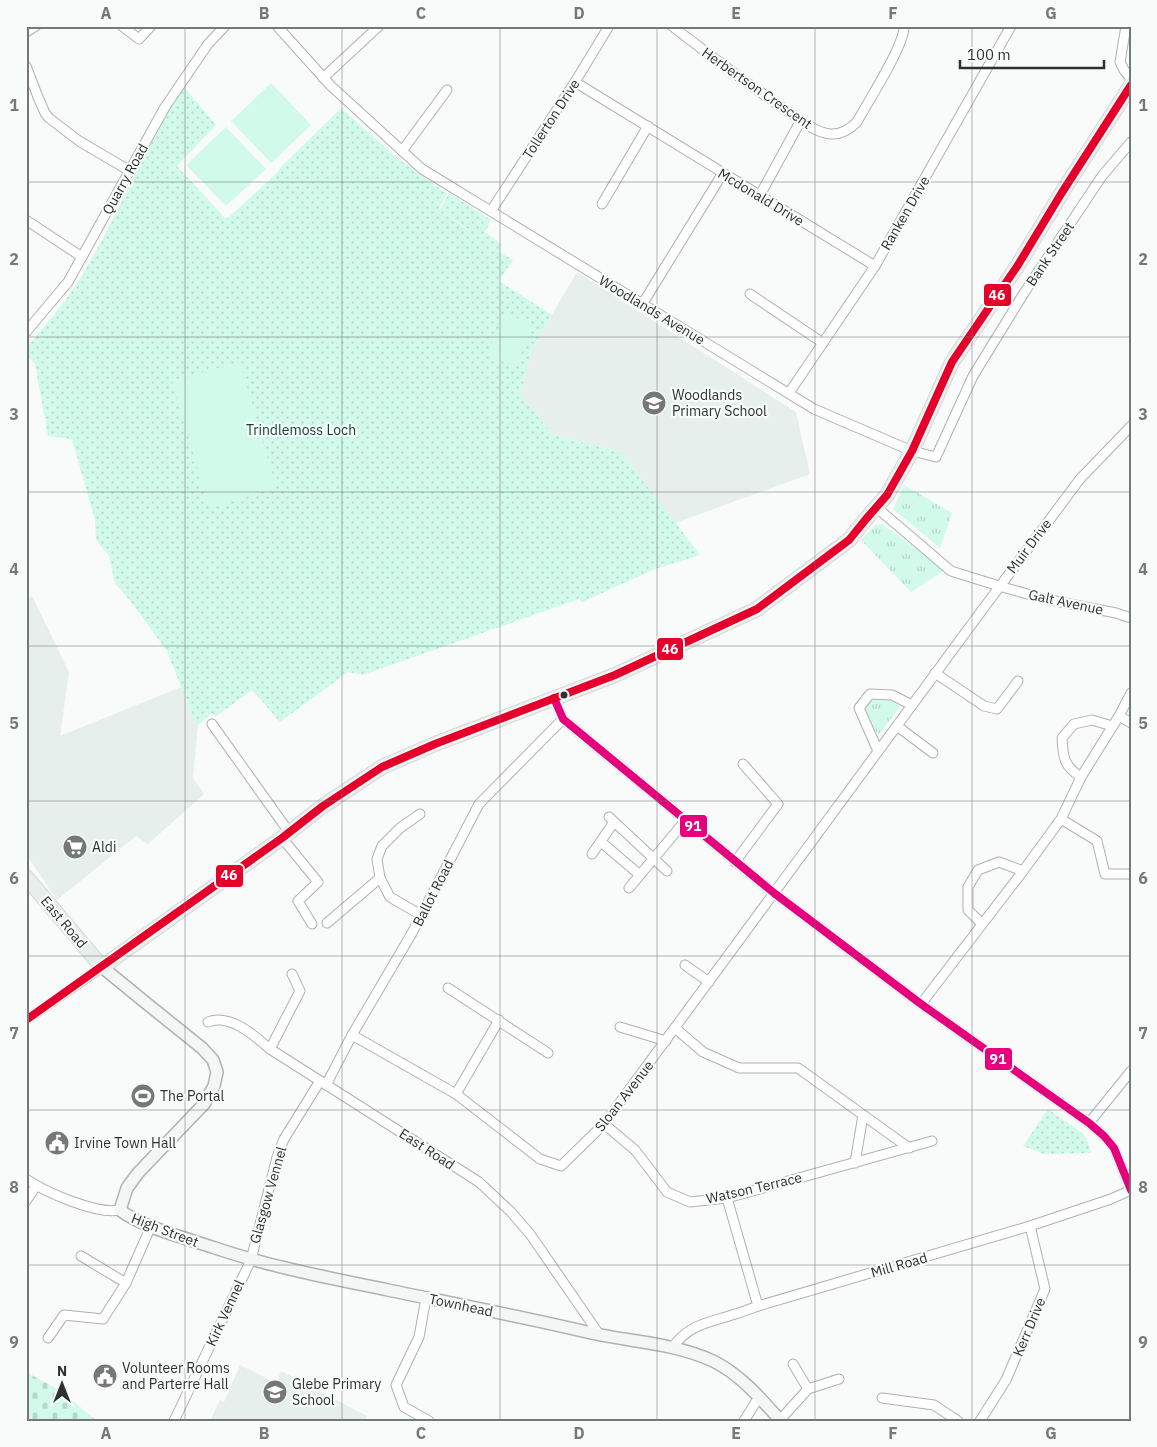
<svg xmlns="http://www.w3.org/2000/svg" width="1157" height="1447" font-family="'IBM Plex Sans',sans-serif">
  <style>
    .built { fill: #e6efeb }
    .grass { fill: url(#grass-tufts) }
    .cemetery { fill: url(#cemetery-stones) }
    .park { fill: url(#park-dots) }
    .pitch { fill: #d1faea }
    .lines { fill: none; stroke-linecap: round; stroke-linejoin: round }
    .minor-casing { stroke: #afb2b1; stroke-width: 11 }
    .secondary-casing { stroke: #afb2b1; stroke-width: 14 }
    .primary-casing { stroke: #d7d8d8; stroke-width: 16 }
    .minor { stroke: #fefefe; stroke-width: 9 }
    .secondary { stroke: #f3f6f5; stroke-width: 11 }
    .primary { stroke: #e8eeec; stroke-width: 14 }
    .bus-1-casing { stroke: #f7fcfa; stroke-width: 11 }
    .bus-2-casing { stroke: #f7fcfa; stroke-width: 11 }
    .bus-1 { stroke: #e5007d; stroke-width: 8 }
    .bus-2 { stroke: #e4002b; stroke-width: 8 }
    .grid { fill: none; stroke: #757877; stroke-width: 1; stroke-opacity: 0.55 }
    .bus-dot { fill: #2f3130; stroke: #f7fcfa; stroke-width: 2 }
    .labels { text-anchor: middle; stroke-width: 4.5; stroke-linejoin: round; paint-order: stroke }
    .street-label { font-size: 14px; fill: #2f3130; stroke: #f7fcfa }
    .poi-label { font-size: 14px; fill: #2f3130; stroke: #f7fcfa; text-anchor: start }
    .park-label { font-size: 14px; fill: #0f4434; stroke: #f7fcfa }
    .line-badge { stroke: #f7fcfa; stroke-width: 2 }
    .badge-label { font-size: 14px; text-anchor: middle; font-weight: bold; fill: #fff }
    .neatline { fill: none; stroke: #757877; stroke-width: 2 }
    .grid-label { font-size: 16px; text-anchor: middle; font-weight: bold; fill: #757877 }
  </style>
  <defs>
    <pattern id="grass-tufts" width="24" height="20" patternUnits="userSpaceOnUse" patternTransform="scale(1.25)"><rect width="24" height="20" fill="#d1faea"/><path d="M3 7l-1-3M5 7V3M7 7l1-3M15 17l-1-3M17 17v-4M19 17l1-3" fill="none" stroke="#b4d7c9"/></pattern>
    <pattern id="cemetery-stones" width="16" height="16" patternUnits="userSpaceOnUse" patternTransform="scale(1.25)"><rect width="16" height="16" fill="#d1faea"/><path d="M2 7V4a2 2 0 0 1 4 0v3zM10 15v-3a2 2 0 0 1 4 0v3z" fill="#b4d7c9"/></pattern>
    <pattern id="park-dots" width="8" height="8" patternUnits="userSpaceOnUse" patternTransform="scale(1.25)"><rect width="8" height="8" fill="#d1faea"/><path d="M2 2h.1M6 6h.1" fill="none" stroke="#b4d7c9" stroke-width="1.8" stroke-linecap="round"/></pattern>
  </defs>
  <rect width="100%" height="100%" fill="#f8fbfa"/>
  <g class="built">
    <polygon points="577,272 796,412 810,474 675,523 621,452 553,435 520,395 531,350"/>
    <polygon points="32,596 69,672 60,736 181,687 195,722 198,725 193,778 204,794 148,844 136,836 57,900 26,854 26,601"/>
    <polygon points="240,1365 276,1383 281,1371 367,1416 365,1421 210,1421 220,1400 224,1402"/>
  </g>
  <g class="grass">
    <polygon points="904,485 952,513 940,548 893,509"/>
    <polygon points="882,524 945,570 911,592 861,540 875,525"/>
    <polygon points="876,698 891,700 900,707 879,734 872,728 865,708 870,700"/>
  </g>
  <polygon class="cemetery" points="26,1372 61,1391 97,1421 26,1421"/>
  <g class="park">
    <path d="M184,87L216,125L177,166L225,218H228L278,172L280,168L341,108L396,157L447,194L438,209L468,230V229L440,210L449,193L491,220L485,232L502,244L499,252L513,260L499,281L552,315L531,350L520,395L553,435L621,452L700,555L655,569L582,602L579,599L363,675L348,672L280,722L252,690L215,717L212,713L198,725L195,722L167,651L132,603L115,583L109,556L96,540L95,520L72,439L48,436L35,364L26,354V348C42,329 58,311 72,291C115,226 141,151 184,87Z"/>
    <polygon points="1048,1109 1082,1133 1087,1139 1091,1153 1044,1154 1023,1146"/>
  </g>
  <g class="pitch">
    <polygon points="271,83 311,125 271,163 231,121"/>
    <polygon points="226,127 266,169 226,206 186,165"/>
    <polygon points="505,313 533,325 516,367 487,354"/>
    <polygon points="240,362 276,487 209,508 172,381"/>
  </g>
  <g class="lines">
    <defs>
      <g id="minor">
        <polyline points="122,26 139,39 151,26"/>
        <polyline points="277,26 331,86 422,169 814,409 912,451 936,457 973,376 1024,293 1102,176 1131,142"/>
        <path d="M672,26C710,55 747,84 786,110C799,119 814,132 830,134C841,135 850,129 857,122C867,103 905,45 904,26"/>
        <polyline points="1126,26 1120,62 1124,70 1131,79"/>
        <polyline points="26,32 36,26"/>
        <polyline points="26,66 38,97 45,113 49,118 79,141 130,171"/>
        <polyline points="323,78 379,26"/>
        <polyline points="575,82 875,266"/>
        <polyline points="402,151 447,90"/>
        <polyline points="760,195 801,120"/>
        <polyline points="602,204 648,126"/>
        <polyline points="491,211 575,82 609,26"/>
        <polyline points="26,220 82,257"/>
        <polyline points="750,294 823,343"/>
        <polyline points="643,303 723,173"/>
        <polyline points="26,332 68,282 165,107 208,44 225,26"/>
        <polyline points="789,393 875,266 1011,26"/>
        <polyline points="876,507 951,571 999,586 1045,599 1116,613 1131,618"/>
        <polyline points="935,673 984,706 997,709 1018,681"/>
        <polyline points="554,698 563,719 774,893 921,1004 1089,1123 1104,1136 1114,1148 1131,1190"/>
        <polyline points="1119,716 1131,723"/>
        <polyline points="212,724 289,832"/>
        <polyline points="897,726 933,753"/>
        <polyline points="878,751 859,708 870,694 892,695 912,705"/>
        <path d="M1081,777C1064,766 1063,758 1062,738L1074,724L1092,720L1112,726"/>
        <polyline points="420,814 400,828 382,846 377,859 380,878 390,897 421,915"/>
        <polyline points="609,817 667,871"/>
        <polyline points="1061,819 1097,841 1105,874 1131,874"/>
        <polyline points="282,838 318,882 298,901 312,924"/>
        <polyline points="601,842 640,875"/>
        <polyline points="592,854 614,822"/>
        <polyline points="735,862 778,804 743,764"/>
        <polyline points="629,888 685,821"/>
        <polyline points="327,923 380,878"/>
        <polyline points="982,924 968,910 968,887 978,870 999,862 1023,871"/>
        <polyline points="685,965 709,982"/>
        <polyline points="448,988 548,1053"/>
        <polyline points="921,1004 1023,871 1061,819 1081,777 1119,716 1131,693"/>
        <polyline points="26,1020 102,967"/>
        <path d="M208,1022C230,1013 255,1036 270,1049L479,1182L511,1212L530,1234L599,1334"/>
        <polyline points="620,1027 666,1041"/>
        <polyline points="675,1028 703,1052 739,1068 798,1068 909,1148"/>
        <polyline points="352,1035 456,1094 540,1159 561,1166 604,1124 974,621 1080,479 1131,426"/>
        <polyline points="270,1049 300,991 292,974"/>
        <polyline points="326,1085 352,1035 412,933 479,804 563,719"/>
        <polyline points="456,1094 499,1020"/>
        <polyline points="1089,1123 1131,1071"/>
        <polyline points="604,1124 635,1150 667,1192 690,1202 727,1198 932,1141"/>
        <polyline points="855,1163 863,1115"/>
        <path d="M26,1179C45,1192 97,1215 120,1210"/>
        <polyline points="727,1198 758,1306"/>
        <polyline points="26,1201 36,1186"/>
        <polyline points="81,1256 126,1283"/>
        <polyline points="426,1298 419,1337 396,1385 404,1407 429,1421"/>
        <polyline points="48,1338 64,1315 103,1319 126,1283 151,1226"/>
        <path d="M672,1348C690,1323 709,1323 735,1314C743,1312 750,1309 758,1306L1030,1226L1111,1199L1131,1190"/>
        <polyline points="793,1364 808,1389"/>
        <polyline points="882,1398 934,1405 958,1421"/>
        <polyline points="780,1420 808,1389 839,1379"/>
        <polyline points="174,1421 251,1260 277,1157 284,1139 320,1081"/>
        <polyline points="744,1421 759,1397"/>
        <polyline points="980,1421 1006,1380 1045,1289 1030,1226"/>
      </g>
      <path id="secondary" d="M102,967L146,1003L202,1048L213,1060L217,1072L214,1086L204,1104L138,1173L127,1188L120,1210C141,1227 189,1239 215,1248C271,1267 330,1278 388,1290C456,1304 524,1317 591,1333C632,1342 674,1343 713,1361C740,1374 761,1399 781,1421"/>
      <polyline id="primary" points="26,877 102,967 282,838 323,806 382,767 435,744 615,675 757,609 849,540 866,519 887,495 912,451 952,362 1018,265 1061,194 1131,85"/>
    </defs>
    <use href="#minor" class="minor-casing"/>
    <use href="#secondary" class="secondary-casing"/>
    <use href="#primary" class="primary-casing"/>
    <use href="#minor" class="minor"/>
    <use href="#secondary" class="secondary"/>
    <use href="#primary" class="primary"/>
    <defs>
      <polyline id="bus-1" points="554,698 563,719 774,893 921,1004 1089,1123 1104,1136 1114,1148 1131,1190"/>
      <polyline id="bus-2" points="26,1020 282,838 323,806 382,767 435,744 615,675 757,609 849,540 866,519 887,495 912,451 952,362 1018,265 1061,194 1131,85"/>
    </defs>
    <use href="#bus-1" class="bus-1-casing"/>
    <use href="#bus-2" class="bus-2-casing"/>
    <use href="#bus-1" class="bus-1"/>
    <use href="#bus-2" class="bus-2"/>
  </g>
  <path class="grid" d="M185,26V1421M342,26V1421M500,26V1421M657,26V1421M815,26V1421M972,26V1421M26,182H1131M26,337H1131M26,492H1131M26,646H1131M26,801H1131M26,956H1131M26,1110H1131M26,1265H1131"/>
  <defs>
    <symbol id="school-disc" viewBox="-11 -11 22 22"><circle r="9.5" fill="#757877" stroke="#f7fcfa"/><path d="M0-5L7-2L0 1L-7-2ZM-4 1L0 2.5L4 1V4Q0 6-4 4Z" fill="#fff"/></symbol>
    <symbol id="supermarket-disc" viewBox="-11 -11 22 22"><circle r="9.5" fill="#757877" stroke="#f7fcfa"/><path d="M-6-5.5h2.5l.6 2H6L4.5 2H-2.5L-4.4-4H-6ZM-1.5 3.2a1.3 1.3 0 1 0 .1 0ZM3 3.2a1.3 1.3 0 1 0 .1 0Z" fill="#fff"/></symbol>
    <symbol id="stadium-disc" viewBox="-11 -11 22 22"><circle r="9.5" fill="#757877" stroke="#f7fcfa"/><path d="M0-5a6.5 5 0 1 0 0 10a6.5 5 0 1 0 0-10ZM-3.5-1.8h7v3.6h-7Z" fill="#fff"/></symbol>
    <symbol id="civic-disc" viewBox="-11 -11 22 22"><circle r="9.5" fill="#757877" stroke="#f7fcfa"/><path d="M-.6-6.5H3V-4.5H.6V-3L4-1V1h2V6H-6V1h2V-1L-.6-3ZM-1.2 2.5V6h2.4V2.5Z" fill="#fff"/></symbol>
  </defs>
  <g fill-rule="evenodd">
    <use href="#school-disc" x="640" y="389" width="28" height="28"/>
    <use href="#supermarket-disc" x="61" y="833" width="28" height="28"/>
    <use href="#stadium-disc" x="129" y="1082" width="28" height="28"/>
    <use href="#civic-disc" x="43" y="1129" width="28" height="28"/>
    <use href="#civic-disc" x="91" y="1362" width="28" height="28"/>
    <use href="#school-disc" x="261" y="1378" width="28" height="28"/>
  </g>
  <circle class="bus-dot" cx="564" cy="695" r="4.5"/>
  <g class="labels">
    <g class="street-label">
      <text transform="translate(757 88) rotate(35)" y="5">Herbertson Crescent</text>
      <text transform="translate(551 119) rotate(-57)" y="5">Tollerton Drive</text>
      <text transform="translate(125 179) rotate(-61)" y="5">Quarry Road</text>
      <text transform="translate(761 197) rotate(31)" y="5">Mcdonald Drive</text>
      <text transform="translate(905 213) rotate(-60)" y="5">Ranken Drive</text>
      <text transform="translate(1050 254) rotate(-56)" y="5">Bank Street</text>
      <text transform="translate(652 310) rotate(31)" y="5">Woodlands Avenue</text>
      <text transform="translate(1029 546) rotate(-53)" y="5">Muir Drive</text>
      <text transform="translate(1066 602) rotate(12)" y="5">Galt Avenue</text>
      <text transform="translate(433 893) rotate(-63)" y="5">Ballot Road</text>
      <text transform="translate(64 922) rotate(50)" y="5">East Road</text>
      <text transform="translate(624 1096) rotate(-52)" y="5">Sloan Avenue</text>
      <text transform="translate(427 1149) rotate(33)" y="5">East Road</text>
      <text transform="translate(754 1188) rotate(-13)" y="5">Watson Terrace</text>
      <text transform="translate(268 1195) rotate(-74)" y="5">Glasgow Vennel</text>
      <text transform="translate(165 1230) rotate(21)" y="5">High Street</text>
      <text transform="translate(899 1265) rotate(-16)" y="5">Mill Road</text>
      <text transform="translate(461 1305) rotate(12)" y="5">Townhead</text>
      <text transform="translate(225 1313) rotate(-65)" y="5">Kirk Vennel</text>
      <text transform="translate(1029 1327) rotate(-67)" y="5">Kerr Drive</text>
    </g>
    <g class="poi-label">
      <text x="672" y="400">Woodlands<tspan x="672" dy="16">Primary School</tspan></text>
      <text x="92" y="852">Aldi</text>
      <text x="160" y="1101">The Portal</text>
      <text x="74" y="1148">Irvine Town Hall</text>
      <text x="122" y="1373">Volunteer Rooms<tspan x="122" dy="16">and Parterre Hall</tspan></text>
      <text x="292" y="1389">Glebe Primary<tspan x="292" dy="16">School</tspan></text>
    </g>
    <g class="park-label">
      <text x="301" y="435">Trindlemoss Loch</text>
    </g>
  </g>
  <g class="line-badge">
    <rect x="983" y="283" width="29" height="24" rx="5" fill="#e4002b"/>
    <rect x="656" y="637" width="28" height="24" rx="5" fill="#e4002b"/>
    <rect x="679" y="814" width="29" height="24" rx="5" fill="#e5007d"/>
    <rect x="215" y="864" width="29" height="24" rx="5" fill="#e4002b"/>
    <rect x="984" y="1047" width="29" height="24" rx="5" fill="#e5007d"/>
  </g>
  <g class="badge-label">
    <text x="997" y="300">46</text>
    <text x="670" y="654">46</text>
    <text x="693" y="831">91</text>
    <text x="229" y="880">46</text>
    <text x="998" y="1064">91</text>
  </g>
  <rect width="1157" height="1447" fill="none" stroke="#f7fcfa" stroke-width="55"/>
  <g transform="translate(62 1384)" stroke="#f7fcfa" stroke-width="4" paint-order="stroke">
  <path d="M0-4L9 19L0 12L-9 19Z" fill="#2f3130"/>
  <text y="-8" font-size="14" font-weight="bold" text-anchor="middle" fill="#2f3130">N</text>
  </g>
  <path d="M960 60v8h144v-8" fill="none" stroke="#2f3130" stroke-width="2.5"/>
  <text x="967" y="60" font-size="15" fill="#2f3130" stroke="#f7fcfa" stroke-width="4" paint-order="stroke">100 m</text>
  <rect x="28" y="28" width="1102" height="1392" class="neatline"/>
  <g class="grid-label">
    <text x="106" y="19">A</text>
    <text x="264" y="19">B</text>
    <text x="421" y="19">C</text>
    <text x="579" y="19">D</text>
    <text x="736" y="19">E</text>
    <text x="893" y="19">F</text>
    <text x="1051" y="19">G</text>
    <text x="14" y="111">1</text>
    <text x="1143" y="111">1</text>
    <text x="14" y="265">2</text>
    <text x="1143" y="265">2</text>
    <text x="14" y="420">3</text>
    <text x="1143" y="420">3</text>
    <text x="14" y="575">4</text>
    <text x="1143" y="575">4</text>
    <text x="14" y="729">5</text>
    <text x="1143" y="729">5</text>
    <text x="14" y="884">6</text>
    <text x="1143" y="884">6</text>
    <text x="14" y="1039">7</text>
    <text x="1143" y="1039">7</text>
    <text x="14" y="1193">8</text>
    <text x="1143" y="1193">8</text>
    <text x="14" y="1348">9</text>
    <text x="1143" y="1348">9</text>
    <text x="106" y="1439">A</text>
    <text x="264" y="1439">B</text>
    <text x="421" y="1439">C</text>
    <text x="579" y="1439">D</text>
    <text x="736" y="1439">E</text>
    <text x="893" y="1439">F</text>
    <text x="1051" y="1439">G</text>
  </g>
</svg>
